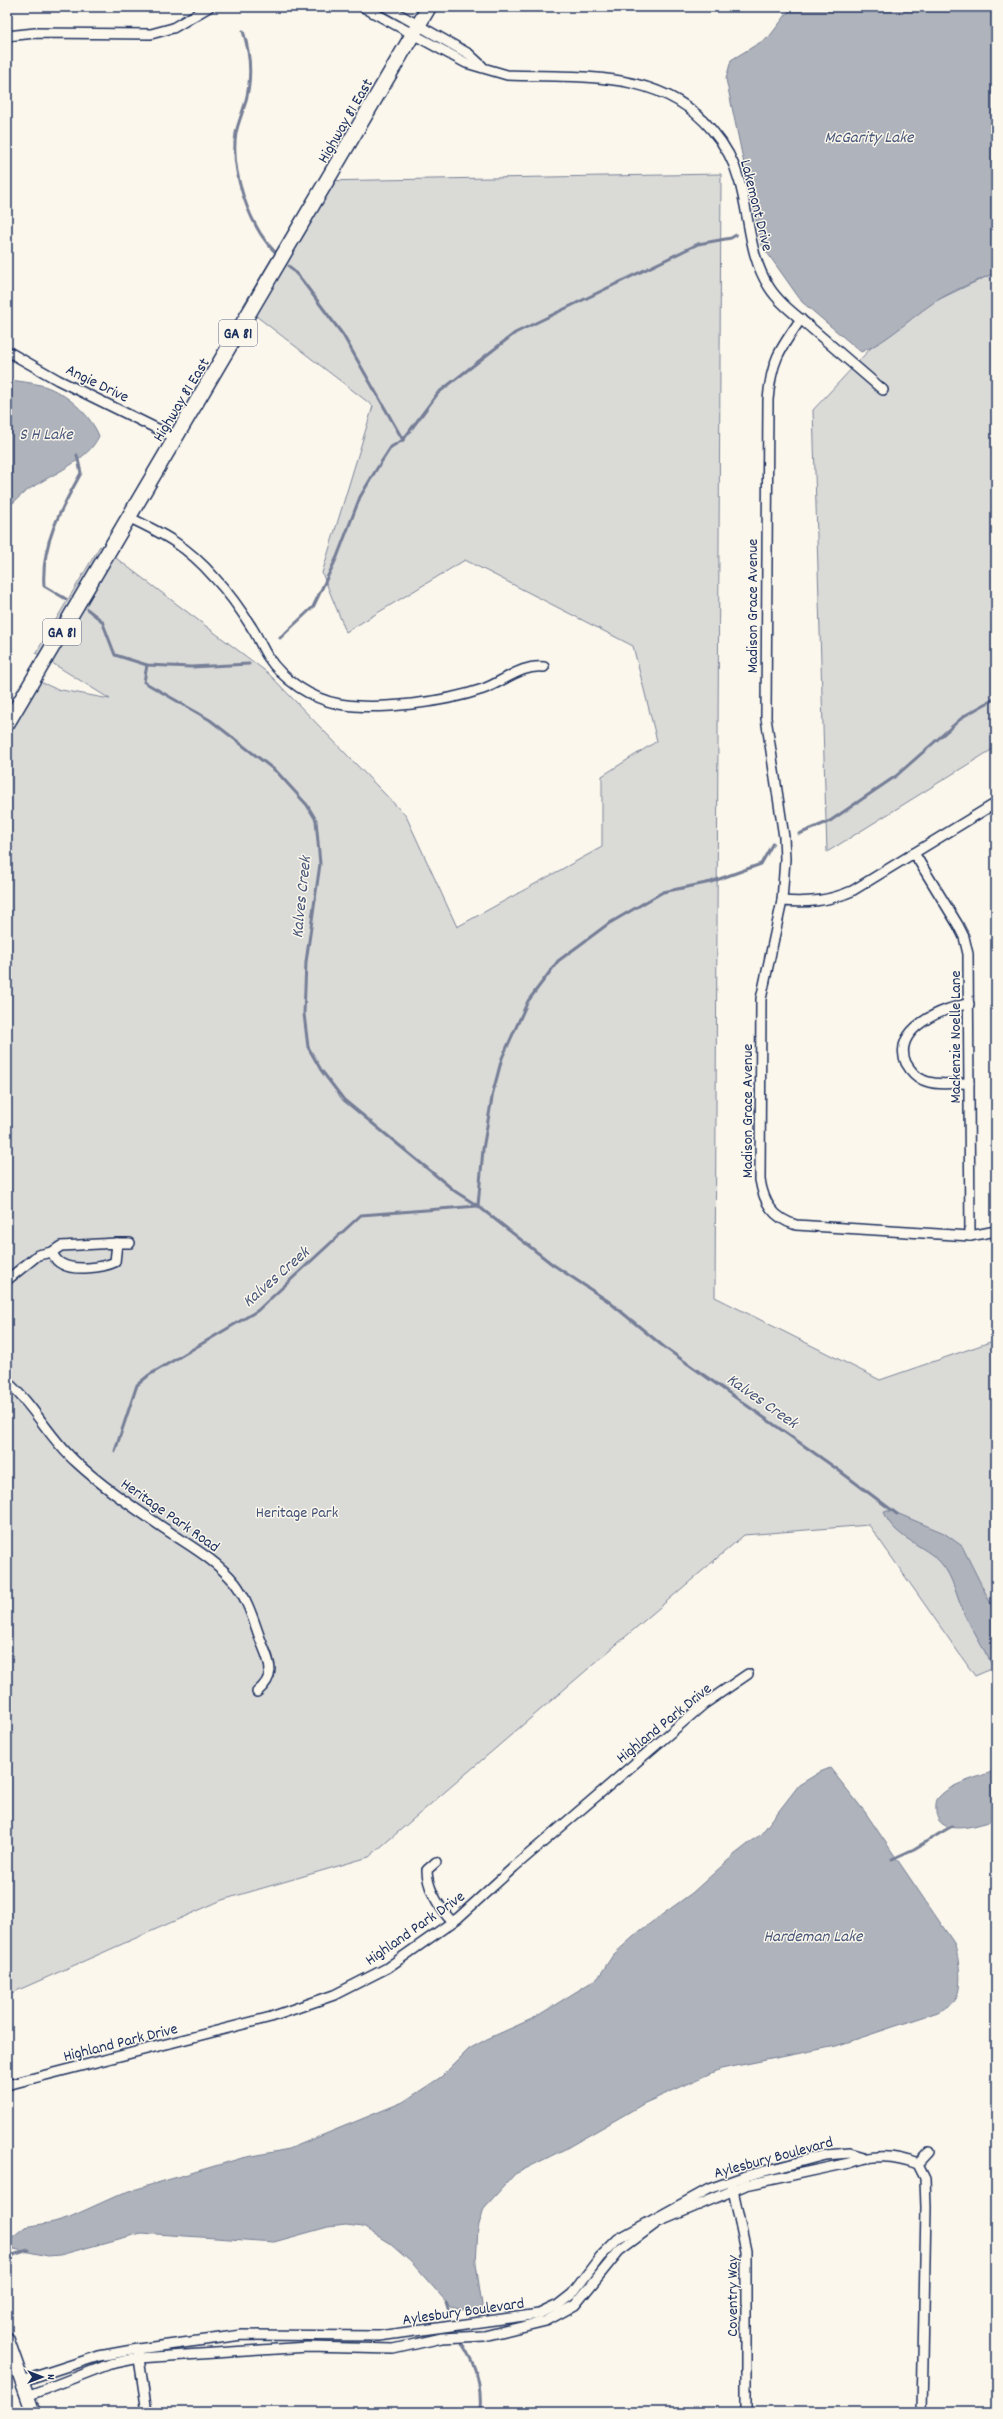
<svg xmlns="http://www.w3.org/2000/svg" width="1003" height="2419" font-family="Dekko,sans-serif">
  <style>
    .green { fill: #dadad7; stroke: #7a849a }
    .water { fill: #afb3bb; stroke: #747e96 }
    .lines { fill: none; stroke-linecap: round; stroke-linejoin: round }
    .stream { stroke: #747e96; stroke-width: 3 }
    .street-casing { stroke: #1b2f5e; stroke-width: 12 }
    .secondary-casing { stroke: #1b2f5e; stroke-width: 16 }
    .primary-casing { stroke: #1b2f5e; stroke-width: 17 }
    .street { stroke: #fbf7ec; stroke-width: 9 }
    .secondary { stroke: #fbf7ec; stroke-width: 13 }
    .primary { stroke: #fbf7ec; stroke-width: 14 }
    .labels { text-anchor: middle; stroke-width: 3; stroke-linejoin: round; paint-order: stroke }
    .shield { fill: #fbf7ec; stroke: #5e6b89; stroke-width: 1 }
    .shield-label { font-size: 15px; font-weight: bold; fill: #1b2f5e }
    .street-label { font-size: 16px; fill: #1b2f5e; stroke: #fbf7ec }
    .park-label { font-size: 16px; fill: #415176; stroke: #fbf7ec }
    .water-label { font-size: 17px; font-style: italic; fill: #47577a; stroke: #fbf7ec }
  </style>
  <rect width="100%" height="100%" fill="#fbf7ec"/>
  <filter id="ink" filterUnits="userSpaceOnUse"><feTurbulence type="fractalNoise" baseFrequency=".025" numOctaves="2"/><feDisplacementMap in="SourceGraphic" scale="8" xChannelSelector="R" yChannelSelector="G"/><feConvolveMatrix kernelMatrix="1 2 1 2 8 2 1 2 1" color-interpolation-filters="sRGB"/></filter>
  <g filter="url(#ink)">
    <g class="green">
      <polygon points="721,174 715,1297 880,1380 996,1340 996,1667 975,1676 869,1525 744,1535 369,1857 222,1900 7,1995 7,725 34,679 56,689 110,699 36,653 100,546 268,673 406,816 457,927 602,847 602,776 657,741 633,646 465,560 346,632 322,573 373,406 243,306 318,181"/>
      <polygon points="996,272 996,747 827,852 813,410 898,319"/>
    </g>
    <g class="water">
      <path d="M792,7H996V272C979,281 959,287 943,297C914,313 892,340 861,352L802,302L761,244L726,79L731,60L769,37Z"/>
      <path d="M7,379C19,382 32,382 44,386C66,393 91,415 99,436C88,461 52,474 31,488C22,493 15,502 7,508Z"/>
      <path d="M884,1511H892L944,1533L962,1546L996,1614V1673C986,1652 974,1634 964,1613C956,1597 954,1578 941,1563C925,1545 891,1537 884,1511Z"/>
      <path d="M830,1768L865,1812L954,1943C959,1958 964,1988 954,2002C951,2006 943,2009 938,2012L836,2046L721,2069L645,2103L565,2149L515,2174L484,2208L478,2228L476,2264L482,2305L481,2313L450,2306L412,2263L389,2243L363,2227L346,2225L328,2227L274,2242L141,2233L60,2255L48,2256L14,2249L10,2244L11,2238L25,2227L54,2222L70,2217L123,2193L242,2158L289,2149L403,2102L441,2077L469,2049L487,2039L534,2018L598,1978L613,1955L641,1930L692,1893L734,1855L761,1834L799,1785L820,1772Z"/>
      <path d="M996,1770V1820C980,1824 941,1839 936,1813C936,1809 935,1802 938,1798C950,1783 979,1778 996,1770Z"/>
    </g>
    <g class="lines">
      <g class="stream">
        <path d="M243,31C251,55 252,80 245,104C242,114 238,123 236,133C230,170 249,226 275,252"/>
        <polyline points="289,266 301,279 343,335 403,440"/>
        <path d="M66,599L44,586C41,544 61,509 81,473L77,455"/>
        <polyline points="87,609 102,621 115,655 147,665 191,667 249,664"/>
        <polyline points="280,638 313,607 337,557 360,497 376,470 391,447 403,440 438,393 515,333 698,244 731,238 736,235"/>
        <polyline points="147,665 144,682 210,720 277,772 307,805 316,820 320,864 306,962 304,1014 308,1047 321,1070 344,1100 456,1192 478,1206 552,1264 608,1301 664,1347 837,1469 897,1514"/>
        <polyline points="799,834 830,821 896,776 964,716 996,698"/>
        <polyline points="478,1206 483,1149 493,1092 502,1058 528,1001 558,961 608,924 663,892 711,882 761,864 773,843"/>
        <polyline points="115,1451 137,1385 149,1375 257,1311 361,1215 478,1206"/>
        <polyline points="892,1859 914,1849 952,1826"/>
        <polyline points="7,2257 28,2250"/>
        <polyline points="446,2302 450,2314"/>
        <path d="M461,2342C476,2365 482,2384 480,2412"/>
      </g>
      <defs>
        <g id="street">
          <path d="M363,7L466,63L507,75C579,78 661,68 712,130C724,144 734,161 739,180C750,216 748,254 769,287C779,303 796,315 810,327C834,348 859,369 883,390"/>
          <polyline points="386,7 469,54 482,66"/>
          <polyline points="7,36 35,33 151,34 173,28 209,7"/>
          <polyline points="7,351 58,380 176,438"/>
          <path d="M128,517C164,534 187,546 214,577C228,592 241,610 252,628C258,637 262,648 268,657C283,680 312,699 339,704C379,711 445,702 483,689C503,682 522,664 544,667"/>
          <path d="M996,803L852,891C829,901 808,903 782,901L761,999L760,1180C764,1203 773,1218 796,1225L970,1236L996,1231"/>
          <polyline points="914,853 958,925 964,937 968,954 970,1236"/>
          <path d="M782,901L785,859L784,837L766,718L768,400C771,362 779,350 801,319"/>
          <path d="M969,1083C954,1083 936,1086 923,1080C916,1077 910,1070 906,1063C891,1029 944,1007 969,1004"/>
          <polyline points="117,1243 130,1243"/>
          <path d="M7,1280L38,1255L52,1252L61,1246L117,1243L115,1262C102,1268 74,1271 62,1264C57,1262 54,1257 52,1252"/>
          <path d="M7,1382C34,1405 49,1438 76,1462C104,1488 136,1509 168,1531C192,1547 217,1561 235,1583C248,1600 254,1622 261,1641C270,1663 277,1675 257,1692"/>
          <path d="M436,1862L427,1870C427,1889 440,1908 452,1922"/>
          <polyline points="7,2085 271,2017 334,1995 387,1968 458,1918 514,1867 704,1704 748,1674"/>
          <polyline points="732,2185 746,2251 746,2412"/>
          <polyline points="138,2352 147,2412"/>
          <polyline points="22,2381 99,2356 138,2349 242,2335 379,2336 539,2314 558,2305 572,2294 600,2257 618,2239 709,2189 746,2176 825,2155 850,2153 864,2157"/>
          <path d="M27,2396L110,2364L139,2358L308,2347L393,2349L442,2338L484,2336L546,2321L575,2305L619,2251L658,2222L746,2185L849,2163C873,2154 894,2155 918,2164"/>
          <polyline points="922,2412 926,2208 925,2178 918,2164 929,2152"/>
        </g>
        <polyline id="secondary" points="7,2339 33,2412"/>
        <polyline id="primary" points="7,724 429,7"/>
      </defs>
      <use href="#street" class="street-casing"/>
      <use href="#secondary" class="secondary-casing"/>
      <use href="#primary" class="primary-casing"/>
      <use href="#street" class="street"/>
      <use href="#secondary" class="secondary"/>
      <use href="#primary" class="primary"/>
    </g>
  </g>
  <g class="labels">
    <g class="shield">
      <rect x="219" y="320" width="38" height="26" rx="3"/>
      <rect x="43" y="619" width="38" height="26" rx="3"/>
    </g>
    <g class="shield-label">
      <text x="238" y="338">GA 81</text>
      <text x="62" y="637">GA 81</text>
    </g>
    <g class="street-label">
      <text transform="translate(344 120) rotate(-60)" y="6">Highway 81 East</text>
      <text transform="translate(758 205) rotate(76)" y="6">Lakemont Drive</text>
      <text transform="translate(98 382) rotate(26)" y="6">Angie Drive</text>
      <text transform="translate(180 399) rotate(-59)" y="6">Highway 81 East</text>
      <text transform="translate(751 606) rotate(-90)" y="6">Madison Grace Avenue</text>
      <text transform="translate(954 1037) rotate(-90)" y="6">Mackenzie Noelle Lane</text>
      <text transform="translate(746 1111) rotate(-90)" y="6">Madison Grace Avenue</text>
      <text transform="translate(171 1514) rotate(35)" y="6">Heritage Park Road</text>
      <text transform="translate(663 1722) rotate(-39)" y="6">Highland Park Drive</text>
      <text transform="translate(414 1927) rotate(-35)" y="6">Highland Park Drive</text>
      <text transform="translate(120 2041) rotate(-14)" y="6">Highland Park Drive</text>
      <text transform="translate(773 2156) rotate(-15)" y="6">Aylesbury Boulevard</text>
      <text transform="translate(731 2296) rotate(-90)" y="6">Coventry Way</text>
      <text transform="translate(463 2310) rotate(-8)" y="6">Aylesbury Boulevard</text>
    </g>
    <g class="park-label">
      <text x="297" y="1517">Heritage Park</text>
    </g>
    <g class="water-label">
      <text x="869" y="142">McGarity Lake</text>
      <text x="46" y="439">S H Lake</text>
      <text transform="translate(300 897) rotate(-84)" y="6">Kalves Creek</text>
      <text transform="translate(275 1276) rotate(-41)" y="6">Kalves Creek</text>
      <text transform="translate(763 1400) rotate(35)" y="6">Kalves Creek</text>
      <text x="813" y="1941">Hardeman Lake</text>
    </g>
  </g>
  <rect width="1003" height="2419" fill="none" stroke="#fbf7ec" stroke-width="24"/>
  <rect x="12" y="12" width="979" height="2395" fill="none" stroke="#1b2f5e" stroke-width="1.5" filter="url(#ink)"/>
  <g transform="translate(42 2377) rotate(90)" stroke="#fbf7ec" stroke-width="3" paint-order="stroke">
  <path d="M0-3L7 15L0 10L-7 15Z" fill="#1b2f5e"/>
  <text y="-6" font-size="11" font-weight="bold" text-anchor="middle" fill="#1b2f5e">N</text>
  </g>
</svg>
